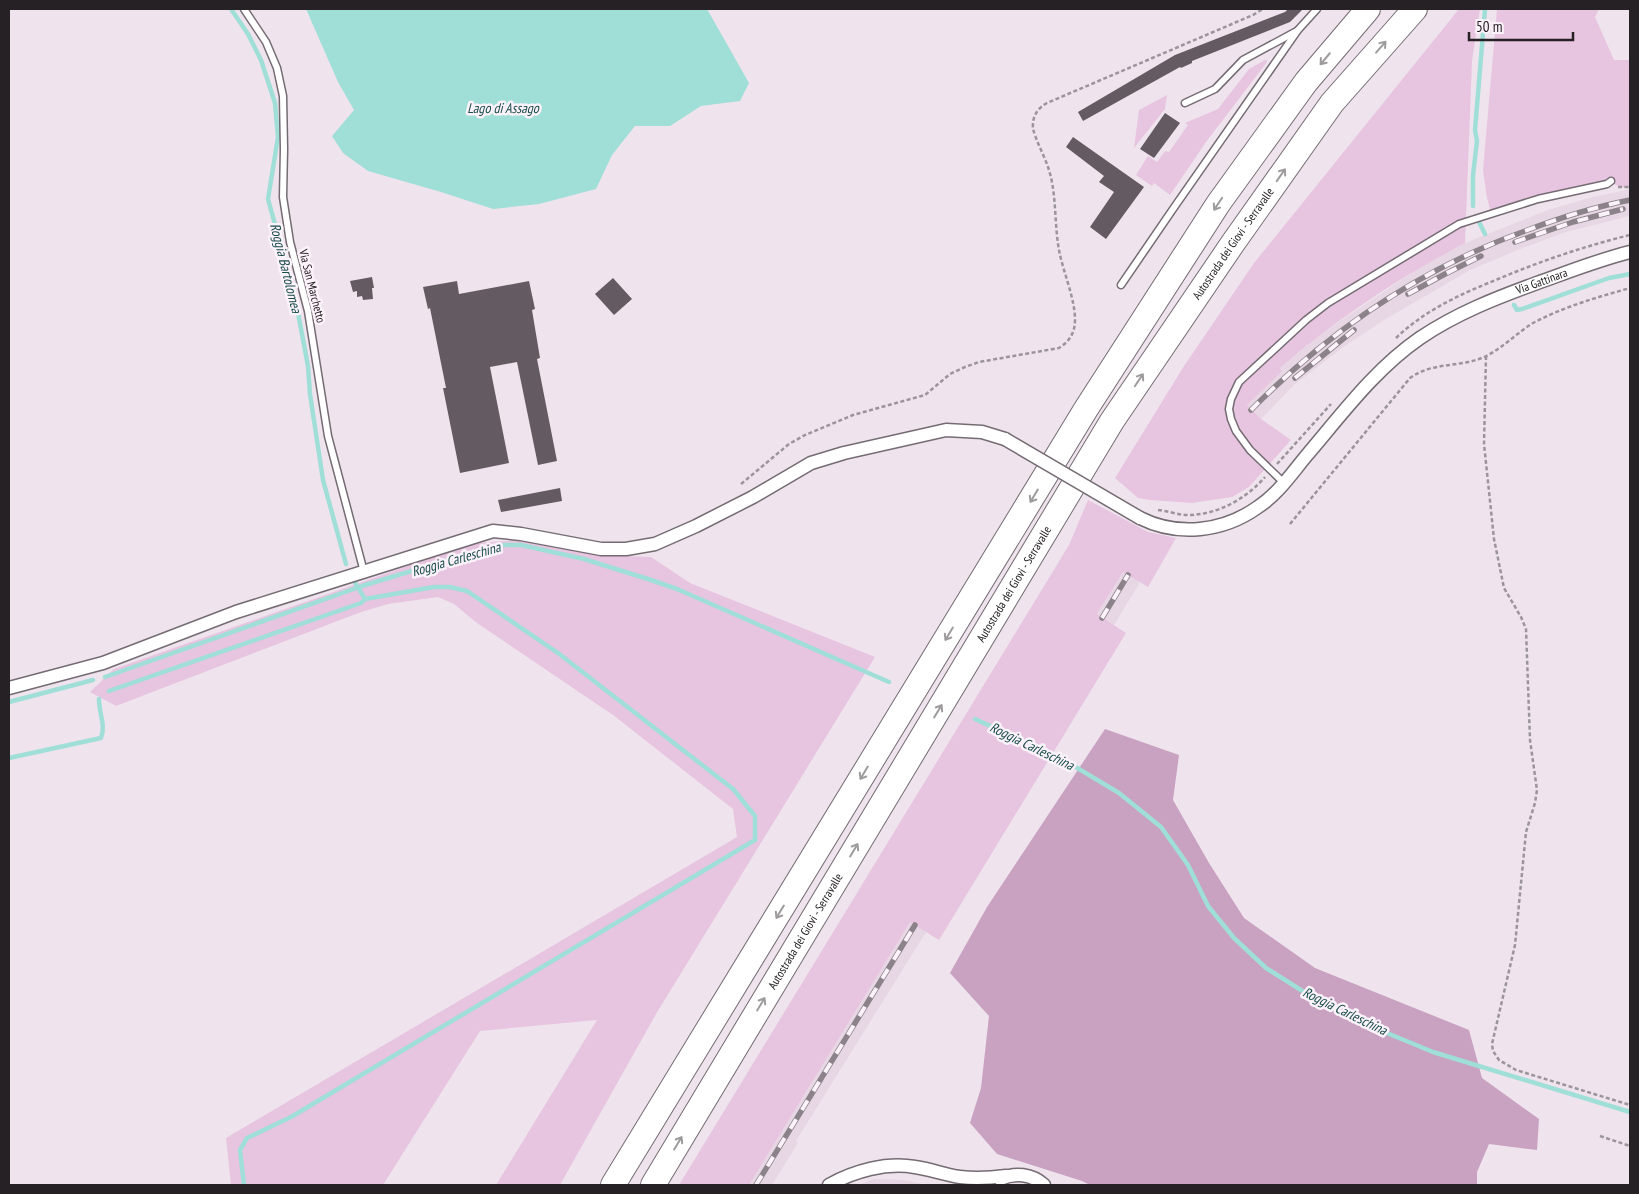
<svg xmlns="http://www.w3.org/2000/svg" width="1639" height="1194" font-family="'PT Sans Narrow',sans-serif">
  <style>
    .built { fill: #e7d6e3 }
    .green { fill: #e7c4df }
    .forest { fill: #c9a1c1 }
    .water { fill: #a0ded8 }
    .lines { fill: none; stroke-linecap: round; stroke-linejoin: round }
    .stream { stroke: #a0ded8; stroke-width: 4.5 }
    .building { fill: #645b62 }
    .service-casing { stroke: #756c73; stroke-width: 9 }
    .minor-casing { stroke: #756c73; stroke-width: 15 }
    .motorway-casing { stroke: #756c73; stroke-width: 26 }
    .path { stroke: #9c949b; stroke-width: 2.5; stroke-dasharray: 4 2.5; stroke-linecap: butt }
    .service { stroke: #fff; stroke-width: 6 }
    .minor { stroke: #fff; stroke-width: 12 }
    .motorway { stroke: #fff; stroke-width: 24 }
    .rail-casing { stroke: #8b8389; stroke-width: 5.5 }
    .rail { stroke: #fcf2fa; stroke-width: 4; stroke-dasharray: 11; stroke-linecap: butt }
    .minor-bridge-casing { stroke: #756c73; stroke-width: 15; stroke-linecap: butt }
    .minor-bridge { stroke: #fff; stroke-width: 12 }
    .oneway { stroke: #9d9b9c }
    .labels { text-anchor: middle; stroke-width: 5; stroke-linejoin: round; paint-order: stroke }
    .street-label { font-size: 12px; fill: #252124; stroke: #fcf2fa }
    .water-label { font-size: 14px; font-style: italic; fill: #184d4a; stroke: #fcf2fa }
  </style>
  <rect width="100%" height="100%" fill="#efe4ed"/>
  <g class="built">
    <polygon points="1630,189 1630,216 1566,232 1520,249 1470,270 1384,320 1342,348 1294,385 1261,419 1247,405 1282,370 1280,368 1321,334 1425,264 1465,243 1548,210 1593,197"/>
    <polygon points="1123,571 1140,582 1114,625 1097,615"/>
    <polygon points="910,922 926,932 796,1141 798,1143 772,1185 749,1185"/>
    <polygon points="874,1179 906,1180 926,1185 859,1185"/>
  </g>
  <g class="green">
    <path d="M1459,9H1480L1472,61L1465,243C1400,277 1335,320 1280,368L1282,371L1247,405L1261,419L1291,440L1249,487L1232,497L1192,503L1150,500L1138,498L1115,478L1184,366L1254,263Z"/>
    <path d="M1497,9H1599L1595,17L1614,60H1630V187C1622,188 1617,187 1611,181L1491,213L1487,198L1483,170Z"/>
    <polygon points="1265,60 1267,60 1267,62 1206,142 1170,195 1154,183 1152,186 1136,175 1148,156 1157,162 1165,151 1169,152 1188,125 1185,123 1218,109 1249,69"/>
    <polygon points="1167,95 1165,109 1134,148 1139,110"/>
    <polygon points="1088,500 1148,532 1176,538 1148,587 1123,572 1097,614 1126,633 939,940 910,922 749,1185 679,1185 1069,545"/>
    <polygon points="522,540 600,555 651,557 690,583 875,657 656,1014 560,1185 496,1185 597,1020 480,1031 383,1185 231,1185 226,1138 737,837 733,809 613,715 477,623 454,604 438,597 388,604 361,612 116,706 90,692 114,669 402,568 476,543"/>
  </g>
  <polygon class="forest" points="1105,729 1179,755 1173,800 1209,863 1244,918 1315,968 1469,1030 1482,1078 1539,1119 1537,1150 1489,1144 1477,1172 1477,1185 1090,1185 1082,1181 997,1154 970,1123 981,1088 989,1016 950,973 987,907"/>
  <polygon class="water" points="306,9 707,9 749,83 740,101 701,106 670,126 635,126 612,155 596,189 539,204 493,209 441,192 368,171 343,153 332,136 354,110 338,82"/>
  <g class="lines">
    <g class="stream">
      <polyline points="231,9 248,34 261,60 275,103 278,137 268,199 295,297 308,366 310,394 323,480 346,564"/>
      <polyline points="1473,206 1473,175 1477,141 1475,130 1485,9"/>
      <polyline points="1479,222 1485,234"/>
      <polyline points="1514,305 1517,310 1522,309 1609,278 1630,274"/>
      <polyline points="105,677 362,586 487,548 504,545 521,545 584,559 651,580 677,589 889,682"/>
      <polyline points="109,691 361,603 365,599 354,581"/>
      <polyline points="9,702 93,680"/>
      <polyline points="975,719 1064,760 1119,793 1161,827 1188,865 1208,906 1234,938 1266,968 1323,1004 1370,1026 1433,1052 1630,1112"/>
      <path d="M9,758L101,738C106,724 99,715 99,699"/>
      <polyline points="244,1185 240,1150 247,1138 291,1117 755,840 755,816 733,789 558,653 467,591 450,587 434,587 365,599"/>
    </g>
  </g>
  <g class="building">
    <polygon points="1288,9 1303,9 1290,22 1192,61 1192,63 1181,68 1180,67 1083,121 1078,112 1175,55 1285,12"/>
    <polygon points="1165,113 1180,123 1154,158 1140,149"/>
    <polygon points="1073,137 1144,187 1106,239 1090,227 1114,192 1099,182 1104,176 1066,147"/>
    <polygon points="372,277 374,288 372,288 373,299 363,300 362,296 357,297 357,291 353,292 350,281"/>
    <polygon points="613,278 632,299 614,315 595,294"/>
    <polygon points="457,281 459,294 529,281 535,309 532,310 540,358 537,359 557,461 538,465 517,362 490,367 509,463 460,473 443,388 446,388 430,308 428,309 423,287"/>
    <polygon points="560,488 562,501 501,512 498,500"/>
  </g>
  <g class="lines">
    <defs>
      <g id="service">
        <polyline points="244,9 266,42 277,68 283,96 284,149 283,197 290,242 308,311 328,436 364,572"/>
        <polyline points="1185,103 1215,89 1243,60 1297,31"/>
        <polyline points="1121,285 1173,209 1298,30 1317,9"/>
        <polyline points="1284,483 1250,450 1236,431 1231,419 1229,409 1231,399 1239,382 1306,320 1328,303 1459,224 1538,199 1607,184 1611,181"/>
      </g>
      <g id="minor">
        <path id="s1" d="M1140,518C1178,537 1223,532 1258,507C1278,494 1292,473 1307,455C1342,414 1375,369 1420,338C1457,313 1496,298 1537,283C1568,272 1598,260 1630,252"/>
        <polyline points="9,688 103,663 236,612 493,531 521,534 601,549 626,549 655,544 696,526 753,497 811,463 844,453 946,430 982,432 1005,439"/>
        <path d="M1000,1179C1015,1172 1032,1174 1044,1185"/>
        <path d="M829,1185C854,1171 886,1162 915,1167C930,1169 945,1175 960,1177C975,1179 991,1178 1006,1176"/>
      </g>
      <g id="motorway">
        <polyline points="613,1185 1086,409 1218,204 1306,82 1368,9"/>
        <path id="s2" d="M653,1185L1112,421L1233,243L1332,103L1415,9"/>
      </g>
    </defs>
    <use href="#service" class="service-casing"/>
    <use href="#minor" class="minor-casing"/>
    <use href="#motorway" class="motorway-casing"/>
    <g class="path">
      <polyline points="1618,187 1630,187"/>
      <path d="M1396,338C1425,310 1461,294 1498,279C1541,261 1585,246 1630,235"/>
      <polyline points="1486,356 1484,444 1494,539 1504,588 1521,617 1526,629 1530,740 1537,790 1535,803 1526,832 1515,945 1492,1044 1493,1051 1499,1060 1516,1070 1630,1105"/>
      <polyline points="1277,464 1331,404"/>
      <path d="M741,484L789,444L805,435L853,415L925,395L950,374L965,367L979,362L1059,348C1069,342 1075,333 1075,320C1075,298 1063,272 1059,250C1054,223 1057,193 1048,167C1044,155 1035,139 1033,128C1032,116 1038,108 1047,103L1253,15L1263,9"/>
      <path d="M1158,510C1167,511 1176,514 1185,515C1216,516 1246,499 1265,477"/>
      <path d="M1290,524L1410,378C1430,363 1456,367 1479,359C1499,352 1515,334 1533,323C1563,307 1598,297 1630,288"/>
      <polyline points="1600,1136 1630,1146"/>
    </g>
    <use href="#service" class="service"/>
    <use href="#minor" class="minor"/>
    <use href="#motorway" class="motorway"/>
    <defs>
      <g id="rail">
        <polyline points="1515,242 1573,222 1623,209"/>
        <polyline points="1408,294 1445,274 1481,256"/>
        <polyline points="1295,378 1354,330"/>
        <path d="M1251,410C1329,331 1420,269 1525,231C1559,218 1594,207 1630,200"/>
        <polyline points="1102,618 1128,575"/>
        <polyline points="756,1185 915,925"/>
      </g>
    </defs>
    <use href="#rail" class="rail-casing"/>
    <use href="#rail" class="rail"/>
    <defs>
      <polyline id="minor-bridge" points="1005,439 1140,518"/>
    </defs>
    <use href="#minor-bridge" class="minor-bridge-casing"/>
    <use href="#minor-bridge" class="minor-bridge"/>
  </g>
  <defs><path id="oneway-shaft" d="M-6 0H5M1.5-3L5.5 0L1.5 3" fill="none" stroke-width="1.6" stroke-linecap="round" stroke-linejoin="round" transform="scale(1.25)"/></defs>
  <g class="oneway">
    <use href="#oneway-shaft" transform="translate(1381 47) rotate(-49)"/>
    <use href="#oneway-shaft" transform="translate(1325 59) rotate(130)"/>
    <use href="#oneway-shaft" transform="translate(1281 175) rotate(-55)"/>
    <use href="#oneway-shaft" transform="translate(1218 204) rotate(124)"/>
    <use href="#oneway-shaft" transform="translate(1139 380) rotate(-56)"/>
    <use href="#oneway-shaft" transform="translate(1034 496) rotate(121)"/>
    <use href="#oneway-shaft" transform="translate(949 634) rotate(121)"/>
    <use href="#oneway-shaft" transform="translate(938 711) rotate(-59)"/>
    <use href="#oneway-shaft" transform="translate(864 773) rotate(121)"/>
    <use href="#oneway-shaft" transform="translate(854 850) rotate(-59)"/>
    <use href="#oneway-shaft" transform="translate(780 912) rotate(121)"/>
    <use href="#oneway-shaft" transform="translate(761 1004) rotate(-59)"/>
    <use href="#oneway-shaft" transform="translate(678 1143) rotate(-59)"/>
  </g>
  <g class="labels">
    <g class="street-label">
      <text dy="4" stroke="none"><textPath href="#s2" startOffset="1106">Autostrada dei Giovi - Serravalle</textPath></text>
      <text dy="4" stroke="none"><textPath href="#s1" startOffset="494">Via Gattinara</textPath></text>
      <text transform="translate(312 286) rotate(76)" y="4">Via San Marchetto</text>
      <text dy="4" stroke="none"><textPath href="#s2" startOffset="701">Autostrada dei Giovi - Serravalle</textPath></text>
      <text dy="4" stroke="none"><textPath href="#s2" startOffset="296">Autostrada dei Giovi - Serravalle</textPath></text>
    </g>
    <g class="water-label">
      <text x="503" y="113">Lago di Assago</text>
      <text transform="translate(286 268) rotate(76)" y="5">Roggia Bartolomea</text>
      <text transform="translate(456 559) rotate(-16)" y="5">Roggia Carleschina</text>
      <text transform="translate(1032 746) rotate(26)" y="5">Roggia Carleschina</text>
      <text transform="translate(1345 1011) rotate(26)" y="5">Roggia Carleschina</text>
    </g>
  </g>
  <rect width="1639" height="1194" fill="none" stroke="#252124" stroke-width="20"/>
  <path d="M1469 32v8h104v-8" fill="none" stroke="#252124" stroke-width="2.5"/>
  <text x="1476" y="32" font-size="15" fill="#252124" stroke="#fcf2fa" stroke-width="4" paint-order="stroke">50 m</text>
</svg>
